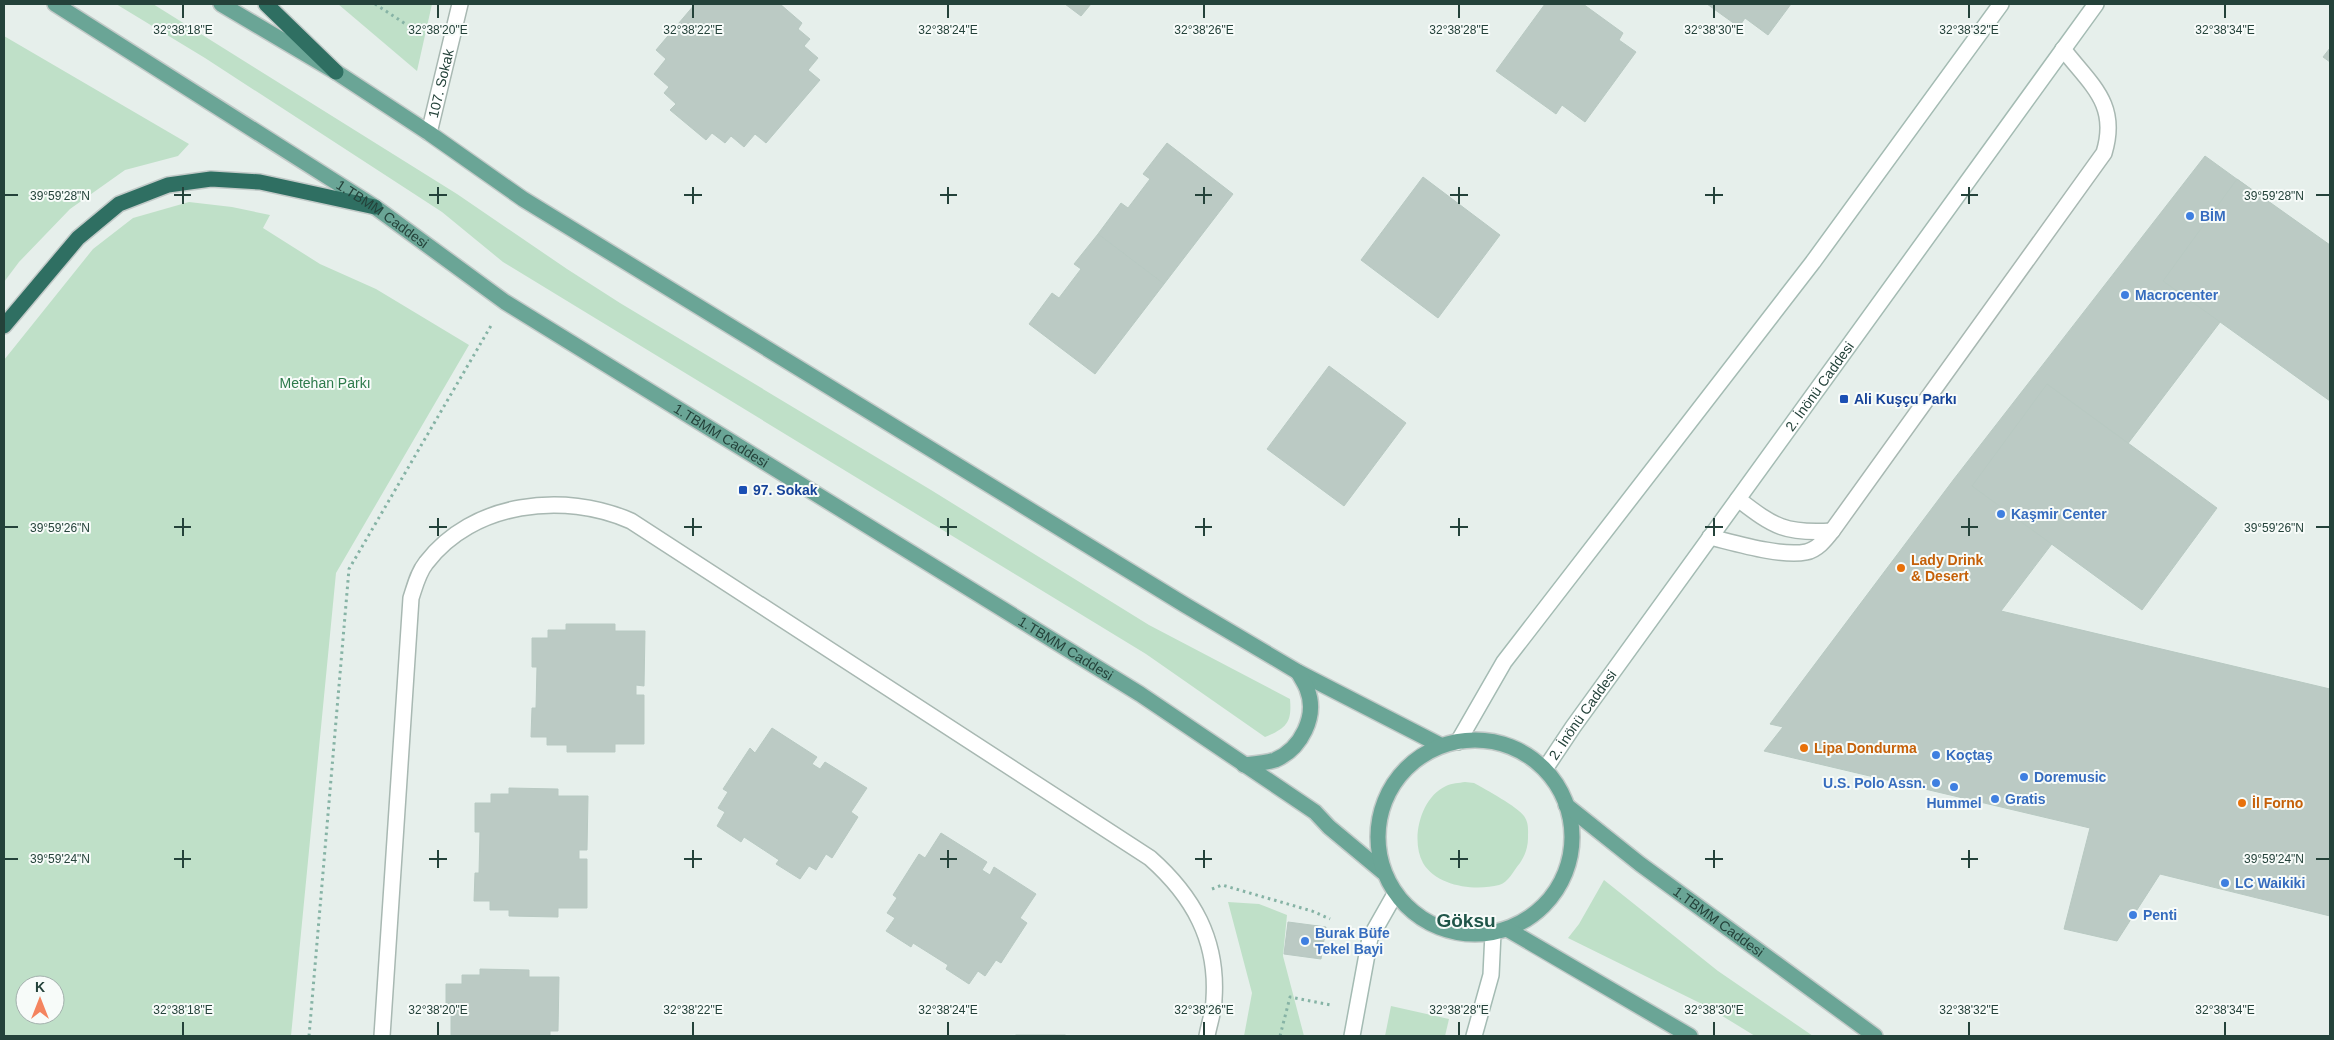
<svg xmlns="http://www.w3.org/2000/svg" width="2334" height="1040" font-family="Helvetica,sans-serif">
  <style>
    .green { fill: #bfe0c8; fill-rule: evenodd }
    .building { fill: #bbcac4; stroke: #b8c9c2 }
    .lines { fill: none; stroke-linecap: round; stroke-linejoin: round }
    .service-casing { stroke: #a8b8b2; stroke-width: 18 }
    .minor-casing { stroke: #a8b8b2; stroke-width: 18 }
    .secondary-casing { stroke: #a4bbb3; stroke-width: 18 }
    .primary-casing { stroke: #c2cac8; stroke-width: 18 }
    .motorway-casing { stroke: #c2cac8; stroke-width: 18 }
    .path { stroke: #86b3a5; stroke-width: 3; stroke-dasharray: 2.5 4; stroke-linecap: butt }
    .service { stroke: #fff; stroke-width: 15 }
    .minor { stroke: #fff; stroke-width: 15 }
    .secondary { stroke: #fff; stroke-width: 15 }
    .primary { stroke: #6aa596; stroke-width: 15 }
    .motorway { stroke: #2f6f62; stroke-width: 15 }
    .ticks { fill: none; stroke: #24423a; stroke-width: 2 }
    .shop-dot { fill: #3f7fe0; stroke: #f7fbf9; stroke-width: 2 }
    .transit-dot { fill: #1a4fb4; stroke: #f7fbf9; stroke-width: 2 }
    .food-dot { fill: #e8710a; stroke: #f7fbf9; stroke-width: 2 }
    .labels { text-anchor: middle; stroke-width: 4; stroke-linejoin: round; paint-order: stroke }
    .street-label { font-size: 14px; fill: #24423a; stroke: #f7fbf9 }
    .shop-label { font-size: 14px; font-weight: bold; fill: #366cbe; stroke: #f7fbf9; text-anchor: start }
    .park-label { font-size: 14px; fill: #2d7a4b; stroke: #f7fbf9 }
    .transit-label { font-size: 14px; font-weight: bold; fill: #164399; stroke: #f7fbf9; text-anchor: start }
    .food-label { font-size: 14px; font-weight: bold; fill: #c56008; stroke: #f7fbf9; text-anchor: start }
    .district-label { font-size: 19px; font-weight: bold; fill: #1f5548; stroke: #f7fbf9 }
    .ticks-label { font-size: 12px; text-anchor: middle; fill: #24423a; stroke: #f7fbf9; stroke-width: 4; stroke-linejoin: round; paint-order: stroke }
  </style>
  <rect width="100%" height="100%" fill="#e6efeb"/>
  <g class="green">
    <path d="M116,4H153L457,194L567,269L620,303L931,490L1149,625L1290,699C1292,722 1287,728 1265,737L1146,654L503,262L442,212L205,58Z"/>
    <polygon points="338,4 432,4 417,71"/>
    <polygon points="4,36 189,144 178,156 125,170 70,209 19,262 4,282"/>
    <path d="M189,202L232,207L270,215L263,228L320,264L376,289L469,345L336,573L291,1036H4V360L93,249L133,218ZM25,985H55V1015H25Z"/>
    <path d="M1465,782L1474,783C1485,789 1518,807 1524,816C1529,823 1528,830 1528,838C1528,847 1525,856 1520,863C1514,870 1508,883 1499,885C1476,891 1437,887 1423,863C1410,839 1421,797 1446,786C1452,783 1459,783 1465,782Z"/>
    <polygon points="1604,880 1718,971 1813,1036 1755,1036 1706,1006 1568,938 1579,924"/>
    <polygon points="1228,902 1259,904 1287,915 1283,956 1304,1036 1244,1036 1252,993"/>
    <polygon points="1391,1006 1449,1019 1445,1036 1385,1036"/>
  </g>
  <g class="building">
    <polygon points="695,4 780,4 802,23 798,29 810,39 804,46 818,58 808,70 820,80 766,143 755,134 744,147 731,136 725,143 712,133 706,140 670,110 676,104 664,93 669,87 654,74 666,59 656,50"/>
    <polygon points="1065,4 1091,4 1081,16"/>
    <polygon points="1545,4 1583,4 1623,33 1619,40 1636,52 1585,122 1562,105 1556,114 1496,71"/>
    <polygon points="1707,4 1791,4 1768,35 1745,18 1739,27"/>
    <polygon points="2330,48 2330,62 2323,57"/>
    <polygon points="1167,143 1233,194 1164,284 1098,234 1121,203 1128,208 1150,179 1143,174"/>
    <polygon points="2205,156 2296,222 2001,611 2330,689 2330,916 2160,874 2117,941 2064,929 2090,828 1764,751 1783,727 1770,724 1954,479"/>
    <polygon points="1423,177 1500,235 1438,318 1361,260"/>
    <polygon points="2237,179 2330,245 2330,401 2163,281"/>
    <polygon points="1098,234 1164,284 1095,374 1029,324 1052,293 1059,298 1081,269 1074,264"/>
    <polygon points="1329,366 1406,423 1344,506 1267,449"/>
    <polygon points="2047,384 2217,508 2142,610 1972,486"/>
    <polygon points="566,624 615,624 615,631 645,631 644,686 636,685 636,695 644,695 644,744 615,744 615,752 567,752 567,745 547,745 547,737 531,737 532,708 536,708 537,667 532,667 532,638 548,638 548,630 566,630"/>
    <polygon points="772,728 817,757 812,764 820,769 825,762 867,788 851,812 858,817 832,858 826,854 816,870 809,866 800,879 776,864 779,860 744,837 741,842 717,826 725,812 718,808 728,792 723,789 750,748 755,753"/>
    <polygon points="509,788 558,789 558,796 588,796 587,850 579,850 579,859 587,859 587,908 558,908 558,917 509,916 509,910 490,910 490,901 474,901 475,873 479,873 480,832 475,832 475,803 491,803 491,794 509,794"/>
    <polygon points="941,833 987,862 982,870 990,875 994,867 1036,894 1020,918 1027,923 1001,963 996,960 985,976 978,971 969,984 946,969 948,965 913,943 911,947 886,931 895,918 887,913 897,898 893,895 919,854 925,858"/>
    <polygon points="1288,922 1326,927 1321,959 1284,954"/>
    <polygon points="480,969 529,970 529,977 559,977 558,1031 550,1031 550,1036 451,1036 451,1013 446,1013 446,984 462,984 462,975 480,975"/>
    <rect x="1016" y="1035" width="49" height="1"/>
  </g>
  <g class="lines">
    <defs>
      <g id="service">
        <path d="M1738,499C1774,527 1786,534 1832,531"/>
        <path d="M1710,537C1735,543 1781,557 1806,552C1817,550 1825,540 1832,531L2104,153C2119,104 2091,85 2063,49"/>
      </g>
      <g id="minor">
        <path id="s1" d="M429,133L460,4"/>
        <path d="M382,1036L411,598C415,586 418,573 426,563C472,502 564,491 631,521L1150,858C1193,896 1218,940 1214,999C1214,1011 1209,1024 1207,1036"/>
      </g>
      <g id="secondary">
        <polyline points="1458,742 1504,662 1813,262 2001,4"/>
        <path id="s2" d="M1545,769L1573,727L2096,4"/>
        <polyline points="1352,1036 1370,938 1395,894"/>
        <polyline points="1474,1036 1491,975 1493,933"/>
      </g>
      <g id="primary">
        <path id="s3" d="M55,4L375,207L505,302L1140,694L1315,812L1329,827L1383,872"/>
        <polyline points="221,4 336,72 429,133 523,199 1185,605 1298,672 1440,745"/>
        <circle cx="1475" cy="837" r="97"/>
        <path d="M1244,765C1254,764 1266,763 1275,760C1301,749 1318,716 1307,689C1305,683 1301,678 1298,672"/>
        <path id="s4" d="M1566,805L1640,864L1875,1036"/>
        <polyline points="1507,929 1690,1036"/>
      </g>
      <g id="motorway">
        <polyline points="266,4 336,72"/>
        <polyline points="4,326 78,238 119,204 168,185 211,179 260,182 375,207"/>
      </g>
    </defs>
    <use href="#service" class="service-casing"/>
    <use href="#minor" class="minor-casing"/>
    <use href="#secondary" class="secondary-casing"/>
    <use href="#primary" class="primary-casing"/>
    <use href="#motorway" class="motorway-casing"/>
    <g class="path">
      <polyline points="375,4 424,36"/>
      <polyline points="1212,889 1222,885 1312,911 1330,919"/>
      <polyline points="309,1036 349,569 492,324"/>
      <polyline points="1280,1036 1290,997 1331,1005"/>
    </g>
    <use href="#service" class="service"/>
    <use href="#minor" class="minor"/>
    <use href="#secondary" class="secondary"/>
    <use href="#primary" class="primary"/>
    <use href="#motorway" class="motorway"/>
  </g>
  <path class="ticks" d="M183,5V18M438,5V18M693,5V18M948,5V18M1204,5V18M1459,5V18M1714,5V18M1969,5V18M2225,5V18M183,187V204M438,187V204M693,187V204M948,187V204M1204,187V204M1459,187V204M1714,187V204M1969,187V204M5,195H18M174,195H191M429,195H447M684,195H702M940,195H957M1195,195H1212M1450,195H1468M1705,195H1723M1961,195H1978M2316,195H2329M183,518V536M438,518V536M693,518V536M948,518V536M1204,518V536M1459,518V536M1714,518V536M1969,518V536M5,527H18M174,527H191M429,527H447M684,527H702M940,527H957M1195,527H1212M1450,527H1468M1705,527H1723M1961,527H1978M2316,527H2329M183,850V868M438,850V868M693,850V868M948,850V868M1204,850V868M1459,850V868M1714,850V868M1969,850V868M5,859H18M174,859H191M429,859H447M684,859H702M940,859H957M1195,859H1212M1450,859H1468M1705,859H1723M1961,859H1978M2316,859H2329M183,1022V1035M438,1022V1035M693,1022V1035M948,1022V1035M1204,1022V1035M1459,1022V1035M1714,1022V1035M1969,1022V1035M2225,1022V1035"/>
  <g class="shop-dot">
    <circle cx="2190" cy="216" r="5"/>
    <circle cx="2125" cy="295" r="5"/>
    <circle cx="2001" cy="514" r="5"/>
    <circle cx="1936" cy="755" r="5"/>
    <circle cx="2024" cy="777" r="5"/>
    <circle cx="1936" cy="783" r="5"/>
    <circle cx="1954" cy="787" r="5"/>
    <circle cx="1995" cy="799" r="5"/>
    <circle cx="2225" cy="883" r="5"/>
    <circle cx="2133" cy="915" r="5"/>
    <circle cx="1305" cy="941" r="5"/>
  </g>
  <g class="transit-dot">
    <rect x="1839" y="394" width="10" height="10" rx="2.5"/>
    <rect x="738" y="485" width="10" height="10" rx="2.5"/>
  </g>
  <g class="food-dot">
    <circle cx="1901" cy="568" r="5"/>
    <circle cx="1804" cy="748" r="5"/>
    <circle cx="2242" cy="803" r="5"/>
  </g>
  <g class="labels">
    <g class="street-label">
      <text dy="5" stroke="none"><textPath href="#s1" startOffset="51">107. Sokak</textPath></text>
      <text dy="5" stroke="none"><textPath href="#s3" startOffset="389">1.TBMM Caddesi</textPath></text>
      <text dy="5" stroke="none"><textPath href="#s2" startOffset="471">2. İnönü Caddesi</textPath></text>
      <text dy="5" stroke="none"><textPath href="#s3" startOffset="794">1.TBMM Caddesi</textPath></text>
      <text dy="5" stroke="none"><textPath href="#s3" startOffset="1199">1.TBMM Caddesi</textPath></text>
      <text dy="5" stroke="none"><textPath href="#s2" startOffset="66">2. İnönü Caddesi</textPath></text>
      <text dy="5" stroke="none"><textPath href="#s4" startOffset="192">1.TBMM Caddesi</textPath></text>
    </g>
    <g class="shop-label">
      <text x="2200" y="221">BİM</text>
      <text x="2135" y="300">Macrocenter</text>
      <text x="2011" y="519">Kaşmir Center</text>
      <text x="1946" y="760">Koçtaş</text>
      <text x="2034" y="782">Doremusic</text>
      <text x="1926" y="788" text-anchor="end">U.S. Polo Assn.</text>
      <text x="2005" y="804">Gratis</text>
      <text x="1954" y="808" text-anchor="middle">Hummel</text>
      <text x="2235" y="888">LC Waikiki</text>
      <text x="2143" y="920">Penti</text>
      <text x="1315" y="938">Burak Büfe<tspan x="1315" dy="16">Tekel Bayi</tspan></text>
    </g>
    <g class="park-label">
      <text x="325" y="388">Metehan Parkı</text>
    </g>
    <g class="transit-label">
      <text x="1854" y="404">Ali Kuşçu Parkı</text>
      <text x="753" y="495">97. Sokak</text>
    </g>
    <g class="food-label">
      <text x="1911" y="565">Lady Drink<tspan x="1911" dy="16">&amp; Desert</tspan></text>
      <text x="1814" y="753">Lipa Dondurma</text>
      <text x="2252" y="808">İl Forno</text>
    </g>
    <g class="district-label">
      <text x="1466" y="927">Göksu</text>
    </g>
  </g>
  <g class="ticks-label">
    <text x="183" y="34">32°38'18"E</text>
    <text x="438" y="34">32°38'20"E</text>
    <text x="693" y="34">32°38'22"E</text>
    <text x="948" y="34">32°38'24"E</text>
    <text x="1204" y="34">32°38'26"E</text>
    <text x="1459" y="34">32°38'28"E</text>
    <text x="1714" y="34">32°38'30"E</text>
    <text x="1969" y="34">32°38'32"E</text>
    <text x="2225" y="34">32°38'34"E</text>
    <text x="60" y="200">39°59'28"N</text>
    <text x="2274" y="200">39°59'28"N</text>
    <text x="60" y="532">39°59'26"N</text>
    <text x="2274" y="532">39°59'26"N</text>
    <text x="60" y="863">39°59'24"N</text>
    <text x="2274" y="863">39°59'24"N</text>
    <text x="183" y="1014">32°38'18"E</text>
    <text x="438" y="1014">32°38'20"E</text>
    <text x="693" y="1014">32°38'22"E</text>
    <text x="948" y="1014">32°38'24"E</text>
    <text x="1204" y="1014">32°38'26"E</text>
    <text x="1459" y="1014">32°38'28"E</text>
    <text x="1714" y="1014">32°38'30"E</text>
    <text x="1969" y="1014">32°38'32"E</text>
    <text x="2225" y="1014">32°38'34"E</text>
  </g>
  <rect width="2334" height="1040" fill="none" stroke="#24423a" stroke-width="10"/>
  <g transform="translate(40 1000)"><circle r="24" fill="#f7fbf9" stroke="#a3b1ad"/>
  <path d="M0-4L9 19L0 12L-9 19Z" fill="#f4845f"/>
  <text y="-8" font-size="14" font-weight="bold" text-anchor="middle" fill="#24423a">K</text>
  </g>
</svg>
